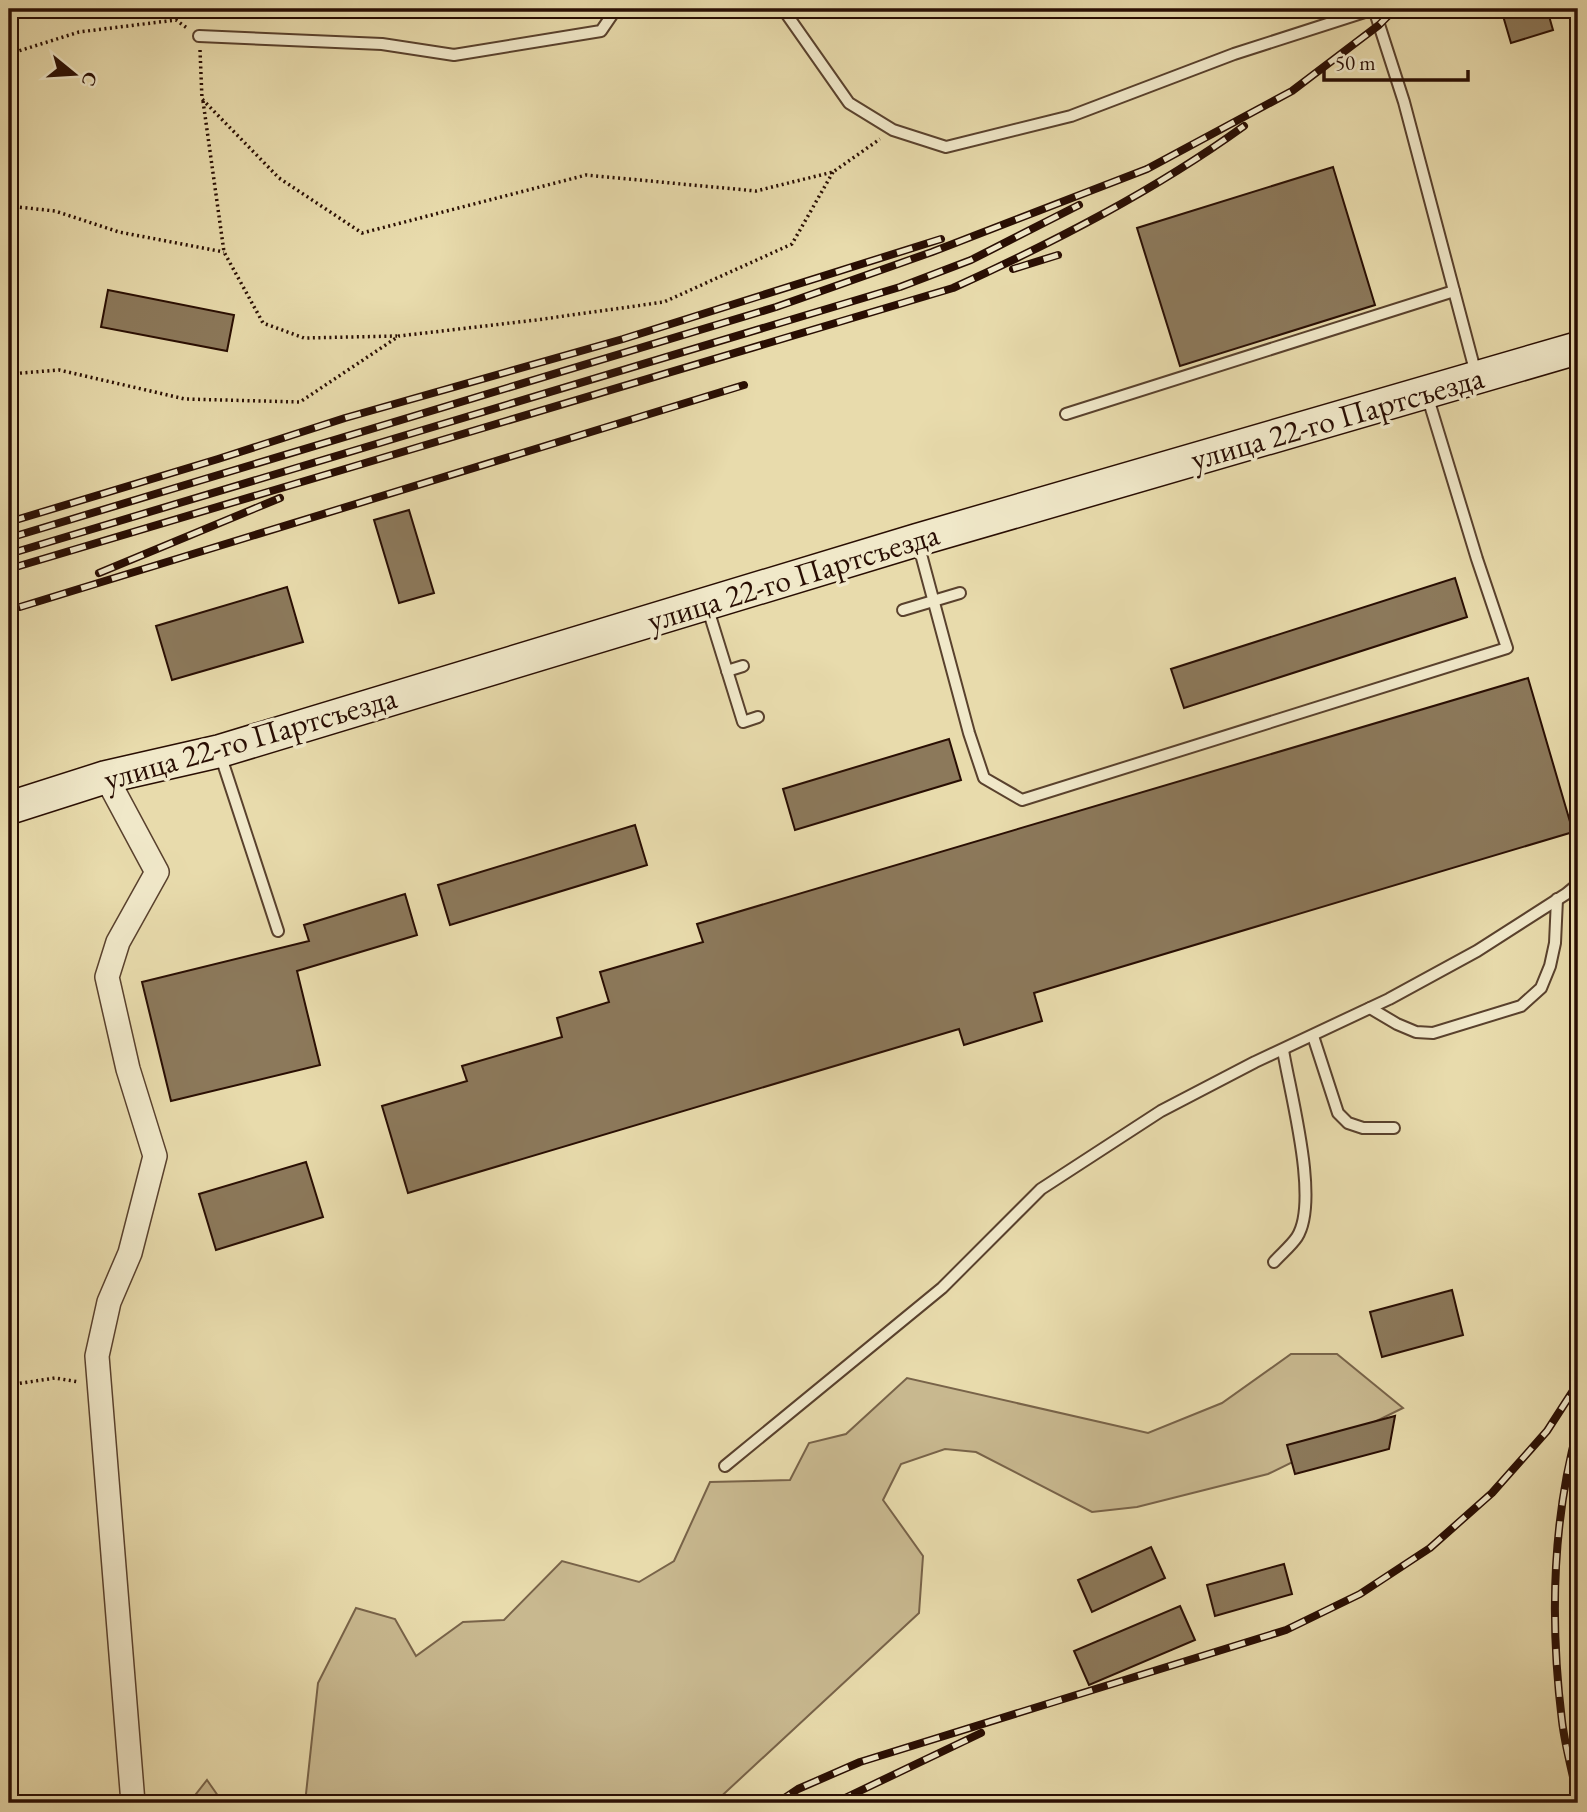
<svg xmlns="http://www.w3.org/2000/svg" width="1587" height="1812" font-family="'EB Garamond',serif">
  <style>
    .green { fill: #c8b88f; stroke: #786349; stroke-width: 2 }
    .building { fill: #8c795b; stroke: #290e03; stroke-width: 2 }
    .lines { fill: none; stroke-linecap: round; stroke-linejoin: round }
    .lane-casing { stroke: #59412d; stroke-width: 14 }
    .street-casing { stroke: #59412d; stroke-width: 26 }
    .secondary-casing { stroke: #290e03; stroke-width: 35 }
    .path { stroke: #290e03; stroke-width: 3.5; stroke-dasharray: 2 3.5; stroke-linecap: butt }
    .lane { stroke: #f0e8c9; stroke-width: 10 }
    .street { stroke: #f0e8c9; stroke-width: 23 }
    .secondary { stroke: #f0e8c9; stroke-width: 32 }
    .rail-casing { stroke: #290e03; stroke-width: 8 }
    .rail { stroke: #f0e8c9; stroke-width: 5; stroke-dasharray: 16; stroke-linecap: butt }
    .labels { text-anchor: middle; stroke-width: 7; stroke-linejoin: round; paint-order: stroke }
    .street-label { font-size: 32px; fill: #290e03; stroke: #f0e8c9 }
  </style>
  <rect width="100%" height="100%" fill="#e8dbac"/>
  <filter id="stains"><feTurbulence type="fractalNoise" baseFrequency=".00286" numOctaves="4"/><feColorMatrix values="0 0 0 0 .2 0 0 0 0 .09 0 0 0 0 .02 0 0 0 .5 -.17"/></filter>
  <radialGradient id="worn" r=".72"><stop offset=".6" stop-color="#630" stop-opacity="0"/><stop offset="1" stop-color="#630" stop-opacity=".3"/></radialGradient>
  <g class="green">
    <polygon points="1291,1354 1337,1354 1403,1408 1268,1474 1137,1507 1092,1512 976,1452 945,1449 901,1464 883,1500 923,1556 919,1613 714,1803 305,1803 318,1683 356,1608 395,1619 416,1656 463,1622 504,1620 562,1561 639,1582 674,1561 710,1482 790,1480 809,1443 846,1434 907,1378 1148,1433 1222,1403"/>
    <polygon points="207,1780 223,1803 189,1803"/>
  </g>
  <g class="building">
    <polygon points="1501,9 1547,9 1553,30 1511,43"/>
    <polygon points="1333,167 1375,305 1180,366 1137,228"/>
    <polygon points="108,290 234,315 227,351 101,327"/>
    <polygon points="409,510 434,593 399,603 374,520"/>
    <polygon points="1455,578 1467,617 1184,708 1171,669"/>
    <polygon points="287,587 303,642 172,680 156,626"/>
    <polygon points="1528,678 1573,832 1034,993 1042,1021 964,1045 959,1029 408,1193 382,1106 467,1081 462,1066 562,1037 557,1018 609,1002 600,972 703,942 697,924"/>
    <polygon points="949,739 961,780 795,830 783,789"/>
    <polygon points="635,825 647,865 450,925 438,885"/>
    <polygon points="405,894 417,935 297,971 320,1065 171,1101 142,982 309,941 304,925"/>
    <polygon points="306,1162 323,1217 216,1250 199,1194"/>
    <polygon points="1452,1290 1463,1335 1382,1357 1370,1312"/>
    <polygon points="1395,1416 1389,1449 1295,1474 1287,1445"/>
    <polygon points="1151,1547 1165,1578 1092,1612 1078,1580"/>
    <polygon points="1284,1564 1292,1594 1215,1616 1207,1585"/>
    <polygon points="1180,1606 1195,1640 1089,1685 1074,1651"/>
  </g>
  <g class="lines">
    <defs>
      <g id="lane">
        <polyline points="783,9 849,103 893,130 946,147 1071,116 1234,54 1374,9"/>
        <polyline points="1374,9 1404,102 1476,374"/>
        <polyline points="199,36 382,44 454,55 601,31 616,9"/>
        <polyline points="1066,414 1454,291"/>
        <polyline points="918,543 969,733 984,778 1022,800 1507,648 1477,559 1427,395"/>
        <polyline points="707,606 743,722 758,717"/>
        <polyline points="903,610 960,593"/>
        <polyline points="727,671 743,666"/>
        <polyline points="220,754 278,931"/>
        <polyline points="1370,1008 1397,1024 1416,1032 1433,1033 1521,1006 1541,988 1550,966 1555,943 1557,899"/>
        <polyline points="1313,1036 1338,1113 1348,1123 1363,1128 1394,1128"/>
        <path d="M1274,1262C1281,1254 1291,1246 1297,1237C1320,1201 1290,1093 1283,1050"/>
        <polyline points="725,1466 942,1288 1041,1189 1161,1111 1255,1062 1389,999 1477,951 1566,894 1578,884"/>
      </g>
      <polyline id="street" points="106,777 157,872 118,942 107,977 128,1069 155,1156 130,1253 109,1302 97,1356 133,1803"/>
      <polyline id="secondary" points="9,808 106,777 220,751 917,540 1578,348"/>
    </defs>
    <use href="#lane" class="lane-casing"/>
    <use href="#street" class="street-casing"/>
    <use href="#secondary" class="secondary-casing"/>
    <g class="path">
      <polyline points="200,50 202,99 279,178 362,233 586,175 756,191 833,172 880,139"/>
      <polyline points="9,54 79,32 176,20 187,28"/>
      <polyline points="203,101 224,252 263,323 304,338 397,336"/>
      <polyline points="9,206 55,211 119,232 224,252"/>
      <polyline points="9,374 59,370 185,399 300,402 399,336 536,320 664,302 792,244 833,172"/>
      <polyline points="9,1385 55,1378 79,1382"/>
    </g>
    <use href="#lane" class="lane"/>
    <use href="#street" class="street"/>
    <use href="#secondary" class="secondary"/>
    <defs>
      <g id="rail">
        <polyline points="1013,269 1058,255"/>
        <polyline points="9,522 218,459 345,418 623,339 941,239"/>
        <polyline points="9,538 776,307 932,252 1147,169 1292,91 1379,25 1395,9"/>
        <polyline points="9,554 900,287 971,260 1079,205"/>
        <path d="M9,569L953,288C1054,242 1154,191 1244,126"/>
        <polyline points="99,573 280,498"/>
        <polyline points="20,607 744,385"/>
        <path d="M1578,1427C1552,1522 1550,1623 1562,1721C1565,1747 1573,1774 1578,1800"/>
        <polyline points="777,1803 798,1789 860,1762 1286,1630 1360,1594 1430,1548 1492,1493 1547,1431 1578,1383"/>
        <polyline points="838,1803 843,1799 981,1733"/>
      </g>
    </defs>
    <use href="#rail" class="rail-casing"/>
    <use href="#rail" class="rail"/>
  </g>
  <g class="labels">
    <g class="street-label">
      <text transform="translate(1337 418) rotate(-16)" y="11">улица 22-го Партсъезда</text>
      <text transform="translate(793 577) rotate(-17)" y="11">улица 22-го Партсъезда</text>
      <text transform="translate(250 738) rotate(-16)" y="11">улица 22-го Партсъезда</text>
    </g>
  </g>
  <rect width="1587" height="1812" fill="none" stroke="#e8dbac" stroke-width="35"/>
  <rect x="10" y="10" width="1566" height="1791" fill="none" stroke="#290e03" stroke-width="3.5"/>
  <rect x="18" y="18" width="1552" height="1777" fill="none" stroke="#290e03" stroke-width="2"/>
  <g transform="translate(74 74) rotate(108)" stroke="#f0e8c9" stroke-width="5" paint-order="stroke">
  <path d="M0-5L12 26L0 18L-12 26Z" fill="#290e03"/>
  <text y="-10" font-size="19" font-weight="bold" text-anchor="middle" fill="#290e03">С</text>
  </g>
  <path d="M1324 70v10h144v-10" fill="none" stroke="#290e03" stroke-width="3.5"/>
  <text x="1335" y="70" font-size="21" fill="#290e03" stroke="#f0e8c9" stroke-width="5" paint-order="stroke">50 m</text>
  <rect width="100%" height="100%" filter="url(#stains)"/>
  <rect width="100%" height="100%" fill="url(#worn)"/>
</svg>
